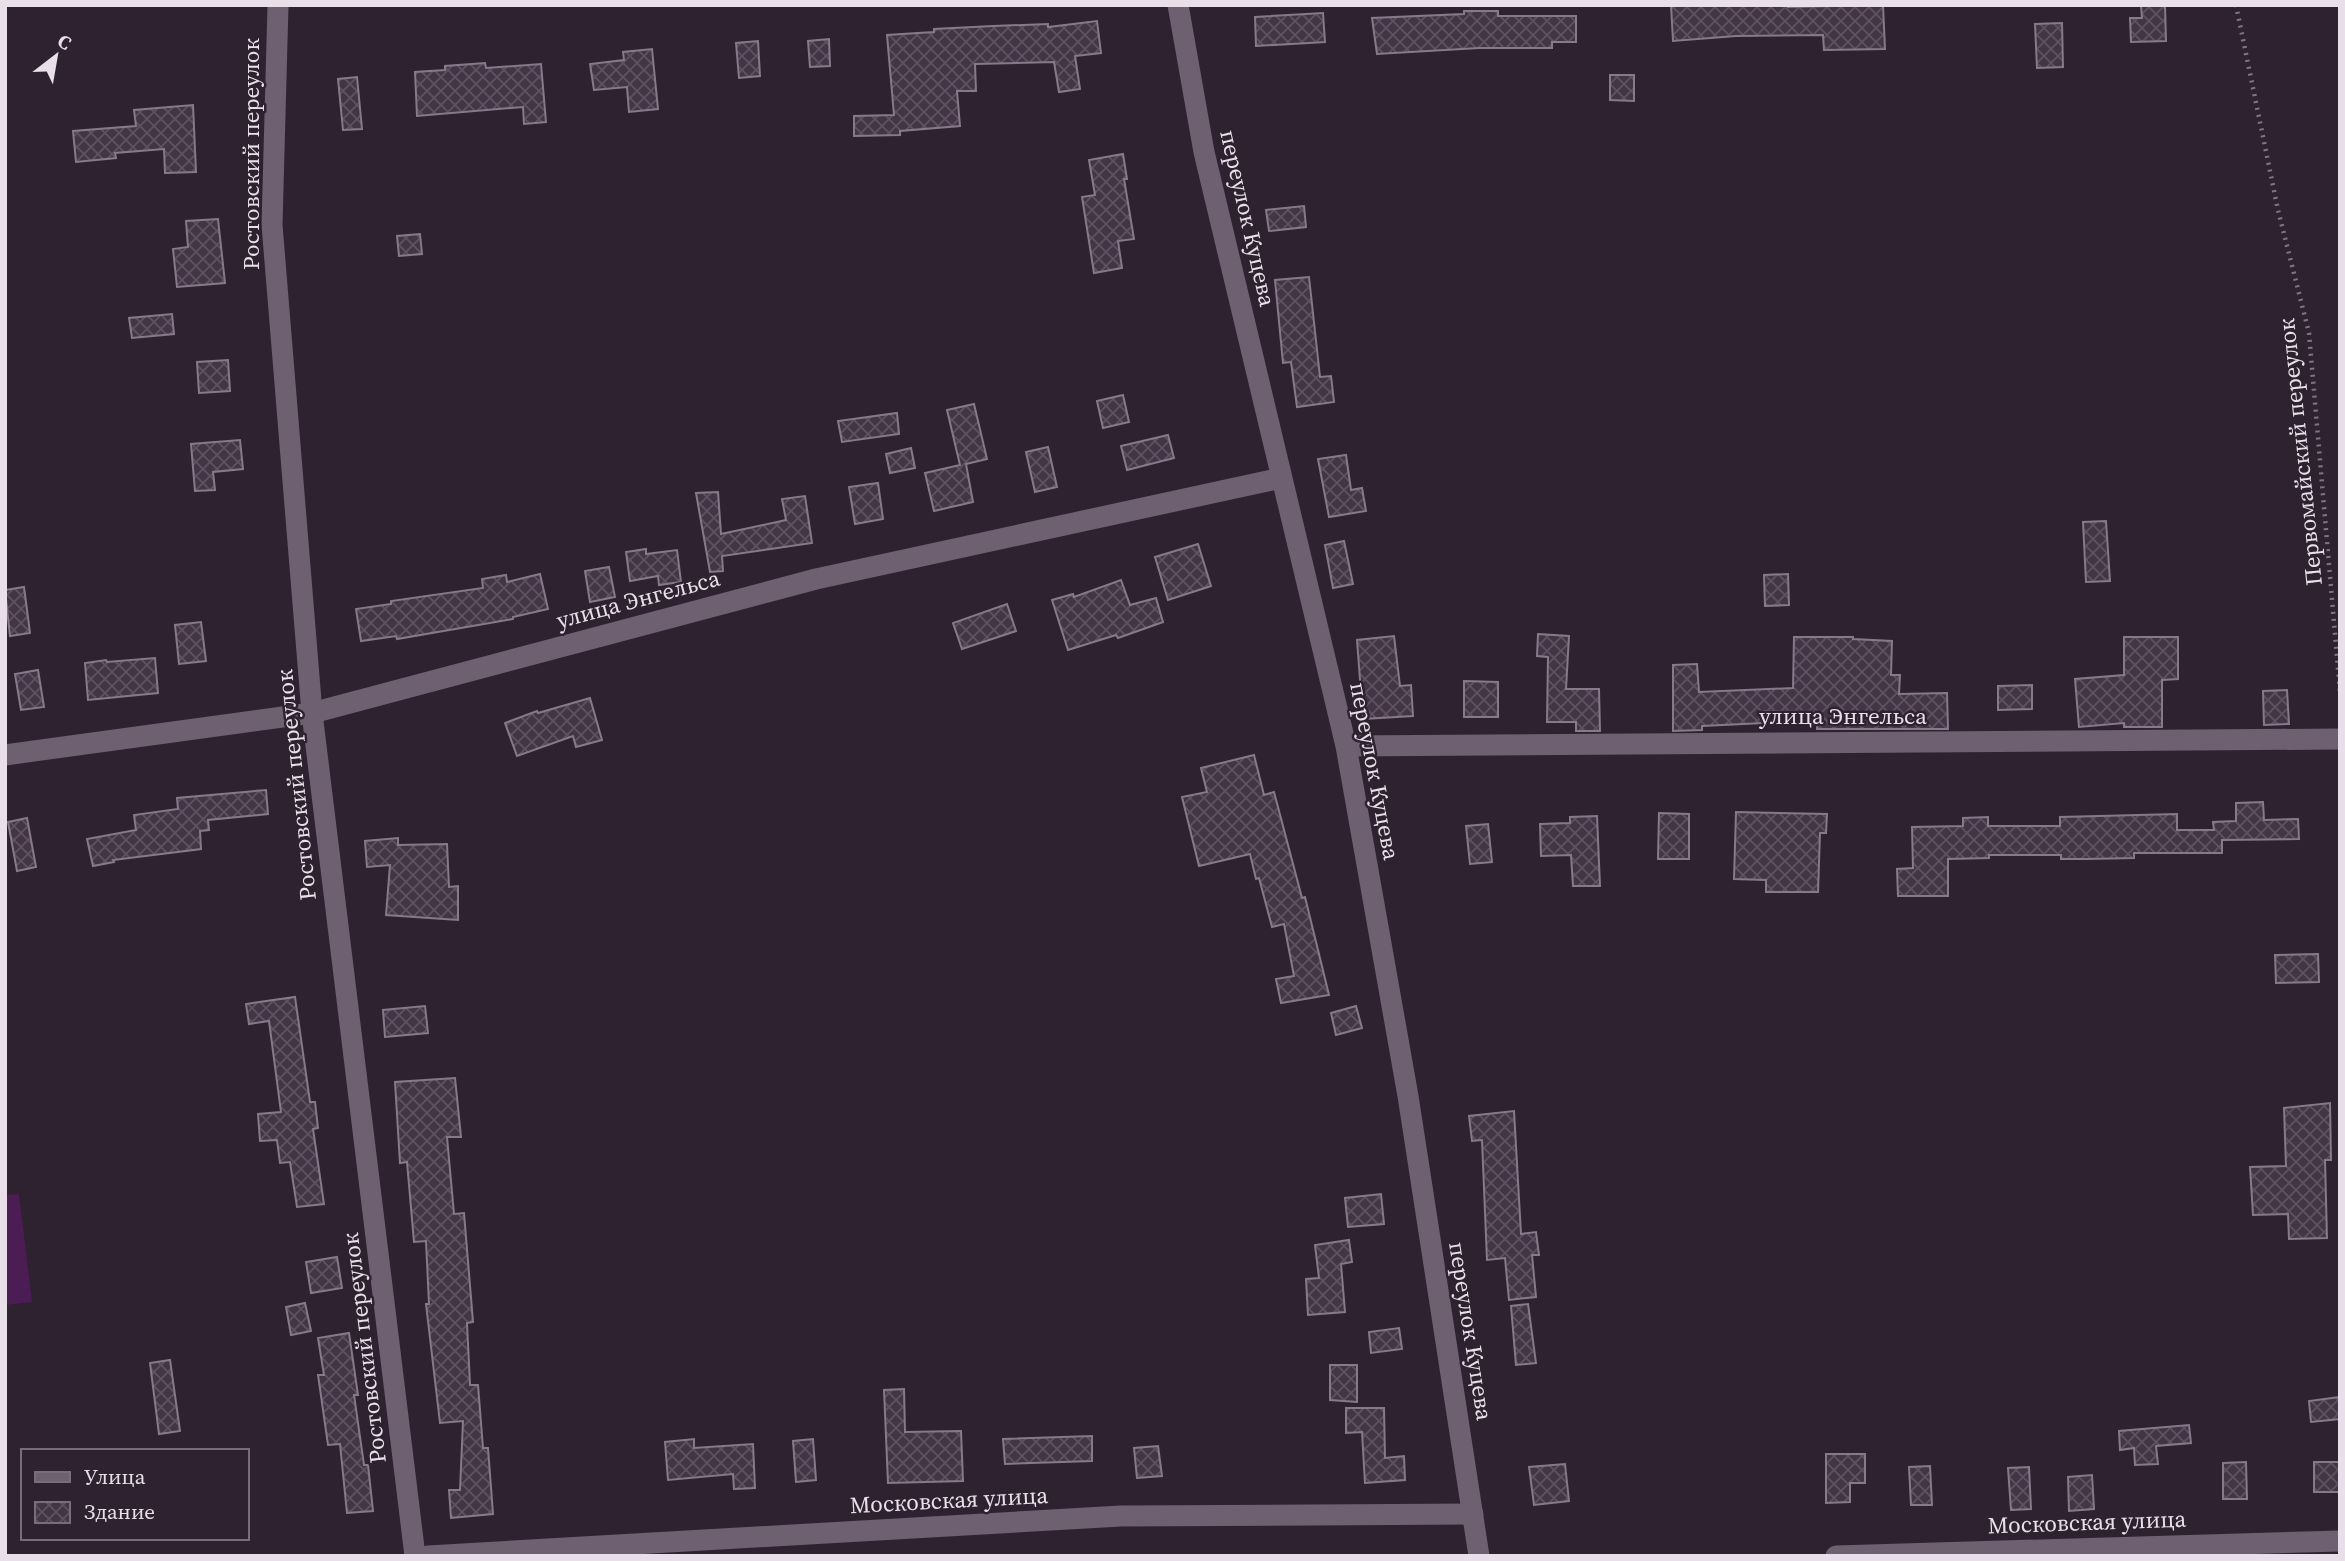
<svg xmlns="http://www.w3.org/2000/svg" width="2345" height="1561" font-family="'Source Serif 4',serif">
  <style>
    .green { fill: #4c1c55 }
    .building { fill: url(#building-cross-hatch); stroke: #87788a; stroke-width: 2 }
    .lines { fill: none; stroke-linecap: round; stroke-linejoin: round }
    .path { stroke: #7f7581; stroke-width: 4.5; stroke-dasharray: 2 5; stroke-linecap: butt }
    .minor { stroke: #6e5f71; stroke-width: 21 }
    .tertiary { stroke: #6e5f71; stroke-width: 21 }
    .labels { text-anchor: middle; stroke-width: 5; stroke-linejoin: round; paint-order: stroke }
    .street-label { font-size: 23px; fill: #e8dfe9; stroke: #2e2231 }
  </style>
  <defs>
    <pattern id="building-cross-hatch" width="8" height="8" patternUnits="userSpaceOnUse" patternTransform="scale(1.75)"><rect width="8" height="8" fill="#433545"/><path d="M0 0l8 8M0 8l8-8" fill="none" stroke="#5e5260"/></pattern>
  </defs>
  <rect width="100%" height="100%" fill="#2e2231"/>
  <polygon class="green" points="19,1194 32,1302 5,1305 5,1195"/>
  <g class="building">
    <polygon points="1671,5 1788,5 1788,7 1883,5 1885,49 1824,50 1823,35 1736,36 1673,41"/>
    <polygon points="2141,5 2165,5 2166,41 2131,42 2130,18 2142,18"/>
    <polygon points="1464,11 1498,11 1498,16 1576,16 1576,42 1552,42 1552,48 1479,48 1377,54 1372,18 1464,14"/>
    <polygon points="1323,13 1325,42 1256,46 1255,17"/>
    <polygon points="1097,21 1101,53 1075,56 1080,89 1059,92 1054,62 975,64 976,91 957,91 960,126 900,131 900,135 854,136 854,116 894,115 887,35 934,32 934,29 993,26 1048,24 1048,27"/>
    <polygon points="2062,23 2063,67 2037,68 2035,24"/>
    <polygon points="829,39 830,66 810,67 808,41"/>
    <polygon points="758,41 760,76 739,78 736,43"/>
    <polygon points="652,49 658,109 629,112 627,87 594,90 590,64 624,60 623,52"/>
    <polygon points="485,63 486,68 541,64 546,122 524,124 523,107 417,116 415,72 445,70 445,66"/>
    <polygon points="1610,75 1634,75 1634,101 1610,100"/>
    <polygon points="357,77 362,129 343,130 338,79"/>
    <polygon points="193,105 196,172 165,173 164,149 115,153 116,158 76,162 73,131 136,126 134,110"/>
    <polygon points="1123,154 1127,179 1124,179 1134,239 1118,241 1122,268 1094,273 1082,197 1095,195 1089,160"/>
    <polygon points="1304,206 1306,227 1269,231 1266,210"/>
    <polygon points="218,219 225,283 177,287 173,249 188,247 186,221"/>
    <polygon points="420,234 422,254 399,256 397,236"/>
    <polygon points="1309,277 1320,377 1331,376 1334,402 1297,407 1291,362 1283,363 1275,280"/>
    <polygon points="172,314 174,334 132,338 129,318"/>
    <polygon points="228,360 230,391 199,393 197,362"/>
    <polygon points="1123,395 1129,422 1103,428 1097,401"/>
    <polygon points="974,404 987,459 966,464 973,502 934,511 925,473 960,465 947,410"/>
    <polygon points="897,413 899,434 842,442 838,421"/>
    <polygon points="1168,435 1174,458 1127,470 1121,446"/>
    <polygon points="240,440 243,469 213,472 215,490 195,491 191,444"/>
    <polygon points="1048,447 1057,487 1035,492 1026,452"/>
    <polygon points="911,448 915,468 890,473 886,454"/>
    <polygon points="1346,455 1351,490 1362,488 1366,511 1329,517 1318,459"/>
    <polygon points="878,483 883,519 855,524 849,487"/>
    <polygon points="718,492 721,534 786,520 782,499 805,496 812,543 722,556 723,571 710,572 696,493"/>
    <polygon points="2106,521 2110,581 2086,582 2083,522"/>
    <polygon points="1344,541 1353,584 1333,588 1325,545"/>
    <polygon points="1198,544 1211,586 1168,600 1155,557"/>
    <polygon points="646,549 646,554 677,550 681,582 659,585 658,576 630,581 626,552"/>
    <polygon points="609,567 615,597 590,602 585,571"/>
    <polygon points="540,574 548,609 513,617 513,619 397,639 396,636 361,641 356,609 391,604 391,601 483,588 482,579 506,575 507,582"/>
    <polygon points="1788,574 1789,605 1765,606 1764,575"/>
    <polygon points="1121,580 1130,605 1156,598 1163,622 1118,638 1116,635 1068,650 1052,600 1073,594 1074,597"/>
    <polygon points="24,587 30,633 10,636 5,590"/>
    <polygon points="1007,604 1016,631 962,649 953,623"/>
    <polygon points="201,622 206,661 179,664 175,625"/>
    <polygon points="1538,634 1569,636 1566,689 1599,689 1600,731 1576,731 1576,722 1547,722 1548,657 1537,656"/>
    <polygon points="1394,636 1400,686 1411,685 1413,716 1363,719 1357,640"/>
    <polygon points="1794,637 1853,637 1853,639 1892,641 1891,675 1900,675 1899,694 1947,693 1948,729 1817,729 1817,712 1764,711 1764,723 1702,726 1702,730 1673,731 1673,665 1697,664 1699,692 1793,688"/>
    <polygon points="2124,637 2178,637 2178,679 2162,680 2162,727 2124,727 2124,723 2079,727 2075,679 2124,675"/>
    <polygon points="155,658 158,693 88,700 85,663 106,660 107,662"/>
    <polygon points="38,670 44,707 21,710 15,674"/>
    <polygon points="1464,681 1498,682 1498,717 1464,717"/>
    <polygon points="2032,685 2032,709 1998,710 1998,686"/>
    <polygon points="2287,690 2289,724 2264,725 2263,691"/>
    <polygon points="590,698 602,740 576,747 573,736 517,756 505,723 537,711 538,713"/>
    <polygon points="1254,755 1264,795 1274,792 1302,898 1305,897 1329,995 1281,1003 1276,979 1294,976 1284,924 1272,927 1259,878 1256,879 1250,854 1199,866 1182,797 1207,792 1201,768"/>
    <polygon points="266,790 268,814 208,820 209,830 200,831 201,849 113,860 114,862 93,866 87,839 136,830 134,815 178,809 177,798"/>
    <polygon points="2263,802 2264,820 2298,819 2299,839 2222,840 2222,853 2134,853 2134,858 2087,859 2061,859 2061,855 1989,855 1989,858 1948,859 1948,896 1898,896 1897,869 1913,868 1912,827 1963,826 1963,818 1988,817 1988,826 2060,826 2060,817 2177,814 2177,830 2214,830 2213,822 2236,821 2236,803"/>
    <polygon points="1736,812 1827,814 1826,833 1820,833 1818,892 1766,892 1766,880 1734,879"/>
    <polygon points="1659,813 1689,814 1689,859 1658,859"/>
    <polygon points="1597,816 1600,886 1573,886 1571,855 1541,856 1540,824 1570,823 1570,817"/>
    <polygon points="27,818 36,867 17,871 8,822"/>
    <polygon points="1488,824 1492,862 1470,864 1466,826"/>
    <polygon points="398,838 398,845 447,844 449,887 458,886 458,920 386,915 390,865 367,867 365,841"/>
    <polygon points="2318,954 2319,982 2276,983 2275,955"/>
    <polygon points="295,997 310,1102 315,1102 318,1128 313,1129 324,1204 297,1207 290,1162 280,1163 277,1140 260,1141 258,1114 281,1112 269,1021 249,1024 246,1004"/>
    <polygon points="425,1006 428,1033 385,1037 383,1010"/>
    <polygon points="1356,1006 1362,1028 1336,1035 1331,1013"/>
    <polygon points="455,1078 461,1137 447,1137 454,1214 464,1213 473,1322 467,1323 470,1385 478,1385 483,1448 488,1448 493,1514 451,1518 449,1490 460,1490 463,1421 440,1423 426,1304 429,1304 426,1241 414,1242 407,1162 400,1163 395,1082"/>
    <polygon points="2330,1103 2331,1160 2325,1160 2327,1238 2289,1239 2288,1214 2253,1215 2250,1167 2286,1166 2284,1108"/>
    <polygon points="1514,1111 1521,1234 1536,1232 1539,1255 1532,1255 1536,1297 1509,1300 1505,1258 1487,1260 1482,1140 1472,1141 1469,1116"/>
    <polygon points="1381,1194 1384,1224 1348,1227 1345,1198"/>
    <polygon points="1349,1240 1352,1262 1341,1264 1345,1312 1308,1315 1306,1279 1319,1278 1315,1245"/>
    <polygon points="337,1257 342,1288 311,1293 306,1262"/>
    <polygon points="305,1303 311,1331 291,1335 286,1307"/>
    <polygon points="1528,1304 1536,1363 1516,1365 1511,1306"/>
    <polygon points="1399,1328 1402,1349 1371,1353 1369,1332"/>
    <polygon points="349,1333 358,1395 354,1395 364,1465 368,1465 373,1511 347,1513 340,1444 328,1445 318,1375 324,1375 318,1338"/>
    <polygon points="170,1360 180,1431 159,1434 150,1363"/>
    <polygon points="1330,1365 1357,1365 1357,1402 1330,1400"/>
    <polygon points="904,1389 905,1432 961,1431 963,1481 888,1483 884,1390"/>
    <polygon points="2340,1397 2340,1419 2311,1422 2309,1401"/>
    <polygon points="1346,1408 1384,1408 1385,1458 1404,1456 1405,1480 1365,1483 1362,1432 1346,1433"/>
    <polygon points="2189,1425 2191,1443 2156,1446 2158,1464 2135,1465 2134,1448 2120,1450 2119,1431"/>
    <polygon points="1092,1436 1092,1461 1005,1464 1003,1439"/>
    <polygon points="694,1439 694,1448 753,1444 755,1488 734,1489 733,1474 668,1480 665,1442"/>
    <polygon points="813,1439 816,1480 796,1482 793,1441"/>
    <polygon points="1158,1446 1162,1476 1137,1478 1134,1448"/>
    <polygon points="1826,1454 1865,1454 1865,1483 1850,1483 1850,1502 1826,1503"/>
    <polygon points="2246,1462 2247,1499 2223,1499 2223,1463"/>
    <polygon points="2314,1462 2340,1462 2339,1492 2314,1492"/>
    <polygon points="1565,1464 1569,1501 1534,1505 1529,1467"/>
    <polygon points="1930,1466 1932,1505 1911,1505 1909,1467"/>
    <polygon points="2029,1467 2031,1509 2011,1510 2008,1468"/>
    <polygon points="2092,1475 2094,1509 2069,1511 2068,1477"/>
  </g>
  <g class="lines">
    <polyline class="path" points="2236,5 2278,210 2309,333 2340,692"/>
    <g class="minor">
      <polyline points="278,5 272,225 312,713 415,1556"/>
      <polyline points="1346,746 2340,739"/>
      <polyline points="5,755 312,713 816,579 1281,478"/>
      <polyline points="428,1556 1121,1516 1473,1514"/>
      <polyline points="1836,1556 2340,1541"/>
    </g>
    <polyline class="tertiary" points="1178,5 1204,152 1346,746 1408,1096 1479,1556"/>
  </g>
  <g class="labels">
    <g class="street-label">
      <text transform="translate(251 154) rotate(-90)" y="8">Ростовский переулок</text>
      <text transform="translate(1248 218) rotate(77)" y="8">переулок Куцева</text>
      <text transform="translate(2300 452) rotate(-96)" y="8">Первомайский переулок</text>
      <text transform="translate(638 599) rotate(-15)" y="8">улица Энгельса</text>
      <text x="1843" y="724">улица Энгельса</text>
      <text transform="translate(1375 771) rotate(79)" y="8">переулок Куцева</text>
      <text transform="translate(296 785) rotate(-96)" y="8">Ростовский переулок</text>
      <text transform="translate(1471 1331) rotate(81)" y="8">переулок Куцева</text>
      <text transform="translate(364 1348) rotate(-97)" y="8">Ростовский переулок</text>
      <text transform="translate(949 1500) rotate(-3)" y="8">Московская улица</text>
      <text transform="translate(2087 1522) rotate(-2)" y="8">Московская улица</text>
    </g>
  </g>
  <rect width="2345" height="1561" fill="none" stroke="#e8dfe9" stroke-width="14"/>
  <rect x="21" y="1449" width="228" height="91" fill="#2e2231" stroke="#786e7b" stroke-width="2"/>
  <rect x="35" y="1472" width="35" height="10" fill="#6e5f71" stroke="#786e7b" stroke-width="2"/>
  <text x="84" y="1484" font-size="21" fill="#e8dfe9">Улица</text>
  <rect x="35" y="1502" width="35" height="21" fill="url(#building-cross-hatch)" stroke="#786e7b" stroke-width="2"/>
  <text x="84" y="1519" font-size="21" fill="#e8dfe9">Здание</text>
  <g transform="translate(56 56) rotate(31)" stroke="#2e2231" stroke-width="5" paint-order="stroke">
  <path d="M0-5L12 26L0 18L-12 26Z" fill="#e8dfe9"/>
  <text y="-10" font-size="19" font-weight="bold" text-anchor="middle" fill="#e8dfe9">С</text>
  </g>
</svg>
